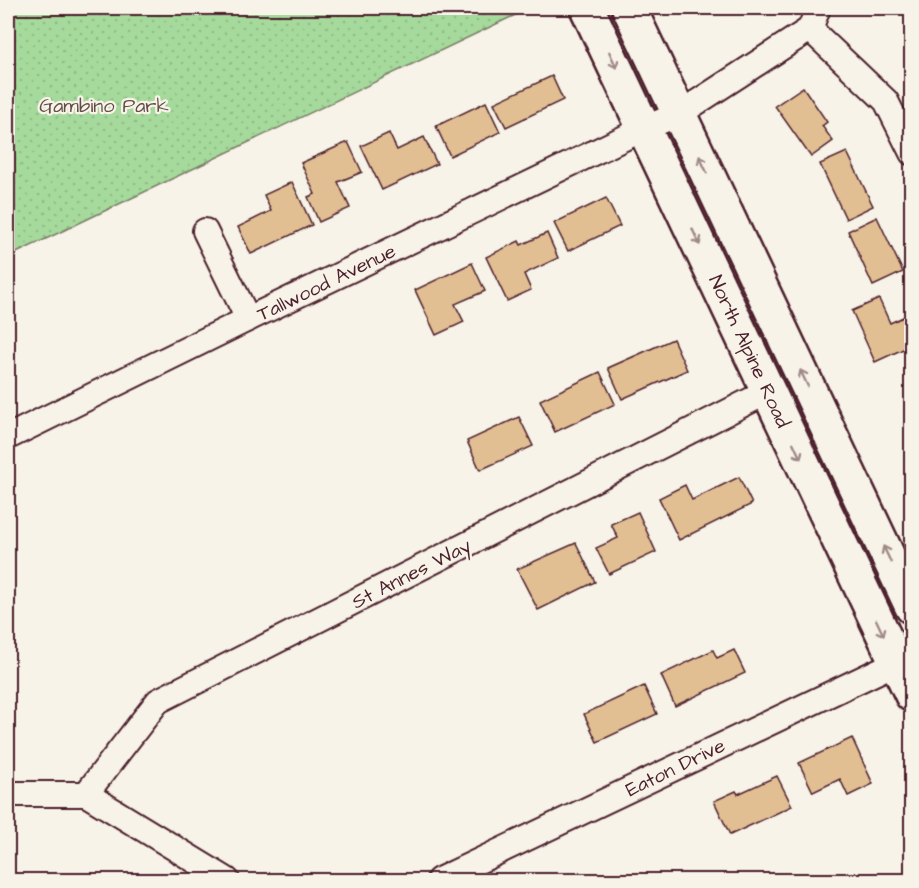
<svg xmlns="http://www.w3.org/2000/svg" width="919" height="888" font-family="'Architects Daughter',sans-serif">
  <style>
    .green { fill: url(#green-dots); stroke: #787c64; stroke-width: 1.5 }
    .building { fill: #e2be93; stroke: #4a1f2b; stroke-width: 1.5 }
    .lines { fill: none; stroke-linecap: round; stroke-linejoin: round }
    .street-casing { stroke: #4a1f2b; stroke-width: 28 }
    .secondary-casing { stroke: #4a1f2b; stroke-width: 38 }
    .street { stroke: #f7f3e8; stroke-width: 24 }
    .secondary { stroke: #f7f3e8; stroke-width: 33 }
    .oneway { stroke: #a0898a }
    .labels { text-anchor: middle; stroke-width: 4.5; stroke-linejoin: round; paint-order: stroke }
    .park-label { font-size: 20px; fill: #614e47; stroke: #f7f3e8 }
    .street-label { font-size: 20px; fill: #4a1f2b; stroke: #f7f3e8 }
  </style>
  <defs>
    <pattern id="green-dots" width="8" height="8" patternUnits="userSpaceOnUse" patternTransform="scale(1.5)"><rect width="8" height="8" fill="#a6da9c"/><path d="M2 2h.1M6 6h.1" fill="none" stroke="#90bb87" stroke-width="1.8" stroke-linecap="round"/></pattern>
  </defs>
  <rect width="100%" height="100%" fill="#f7f3e8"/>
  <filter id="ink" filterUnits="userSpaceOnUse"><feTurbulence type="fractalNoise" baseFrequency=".0167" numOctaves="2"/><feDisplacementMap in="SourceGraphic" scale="12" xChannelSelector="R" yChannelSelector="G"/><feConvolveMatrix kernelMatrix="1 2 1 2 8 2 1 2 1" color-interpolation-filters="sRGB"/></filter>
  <g filter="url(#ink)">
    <polygon class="green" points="8,8 530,8 8,257"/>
    <g class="building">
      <polygon points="552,76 563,100 506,127 494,103"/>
      <polygon points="803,87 827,122 822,126 833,141 811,157 775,106"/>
      <polygon points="486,102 500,132 450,156 436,126"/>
      <polygon points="389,133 397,150 424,137 437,164 382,190 361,146"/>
      <polygon points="348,142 362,172 338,182 350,208 319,222 308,197 315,194 301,163"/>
      <polygon points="847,152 873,206 846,219 820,164"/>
      <polygon points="292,182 312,225 251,254 238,227 271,211 264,195"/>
      <polygon points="606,198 620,226 568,251 554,223"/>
      <polygon points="877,217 903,272 873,286 848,231"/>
      <polygon points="547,233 558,258 524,274 531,290 507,301 486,257 519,241 521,245"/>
      <polygon points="472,263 485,291 455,304 464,322 436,335 415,290"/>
      <polygon points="879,299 890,323 912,313 912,345 875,362 852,311"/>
      <polygon points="673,339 687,370 622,399 608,368"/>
      <polygon points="600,372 615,404 555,432 540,400"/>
      <polygon points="519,417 533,446 480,470 467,441"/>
      <polygon points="739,477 752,504 679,540 659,498 685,485 692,500"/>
      <polygon points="638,512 656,552 609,574 596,548 618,538 611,524"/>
      <polygon points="576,543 595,582 538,610 517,569"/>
      <polygon points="713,650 717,658 734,650 745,673 675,706 661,675"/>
      <polygon points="644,686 657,714 597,742 584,714"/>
      <polygon points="852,738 873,784 848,796 840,779 813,792 799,763"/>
      <polygon points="777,776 792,806 730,835 714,801 736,791 738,794"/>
    </g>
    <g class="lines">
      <defs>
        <g id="street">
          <polyline points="810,29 886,101 912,153"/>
          <polyline points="205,231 248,319"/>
          <polyline points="8,437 248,319 645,128 679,114 810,29 818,8"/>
          <polyline points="8,794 86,794 227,880"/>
          <polyline points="86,794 158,701 769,391"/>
          <polyline points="439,880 912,655"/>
        </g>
        <g id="secondary">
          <polyline points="587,8 912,695"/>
          <polyline points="629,8 912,607"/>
        </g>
      </defs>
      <use href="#street" class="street-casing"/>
      <use href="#secondary" class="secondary-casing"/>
      <use href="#street" class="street"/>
      <use href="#secondary" class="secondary"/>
    </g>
    <defs><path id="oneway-shaft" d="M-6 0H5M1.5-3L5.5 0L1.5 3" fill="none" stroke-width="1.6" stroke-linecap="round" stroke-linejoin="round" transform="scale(1.5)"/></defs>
    <g class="oneway">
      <use href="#oneway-shaft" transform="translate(613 60) rotate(65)"/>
      <use href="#oneway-shaft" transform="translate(703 164) rotate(-115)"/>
      <use href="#oneway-shaft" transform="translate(696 237) rotate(65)"/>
      <use href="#oneway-shaft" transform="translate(804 378) rotate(-115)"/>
      <use href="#oneway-shaft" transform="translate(797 451) rotate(65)"/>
      <use href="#oneway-shaft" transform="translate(887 554) rotate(-115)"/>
      <use href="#oneway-shaft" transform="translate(880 628) rotate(65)"/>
    </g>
  </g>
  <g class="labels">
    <g class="park-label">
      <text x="104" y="112">Gambino Park</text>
    </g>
    <g class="street-label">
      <text transform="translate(326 282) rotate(-26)" y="7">Tallwood Avenue</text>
      <text transform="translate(750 351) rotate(65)" y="7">North Alpine Road</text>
      <text transform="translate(411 573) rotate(-27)" y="7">St Annes Way</text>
      <text transform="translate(675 767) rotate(-26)" y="7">Eaton Drive</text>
    </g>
  </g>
  <rect width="919" height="888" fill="none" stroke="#f7f3e8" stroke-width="30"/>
  <rect x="15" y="15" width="889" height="858" fill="none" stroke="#4a1f2b" stroke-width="2" filter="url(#ink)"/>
</svg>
